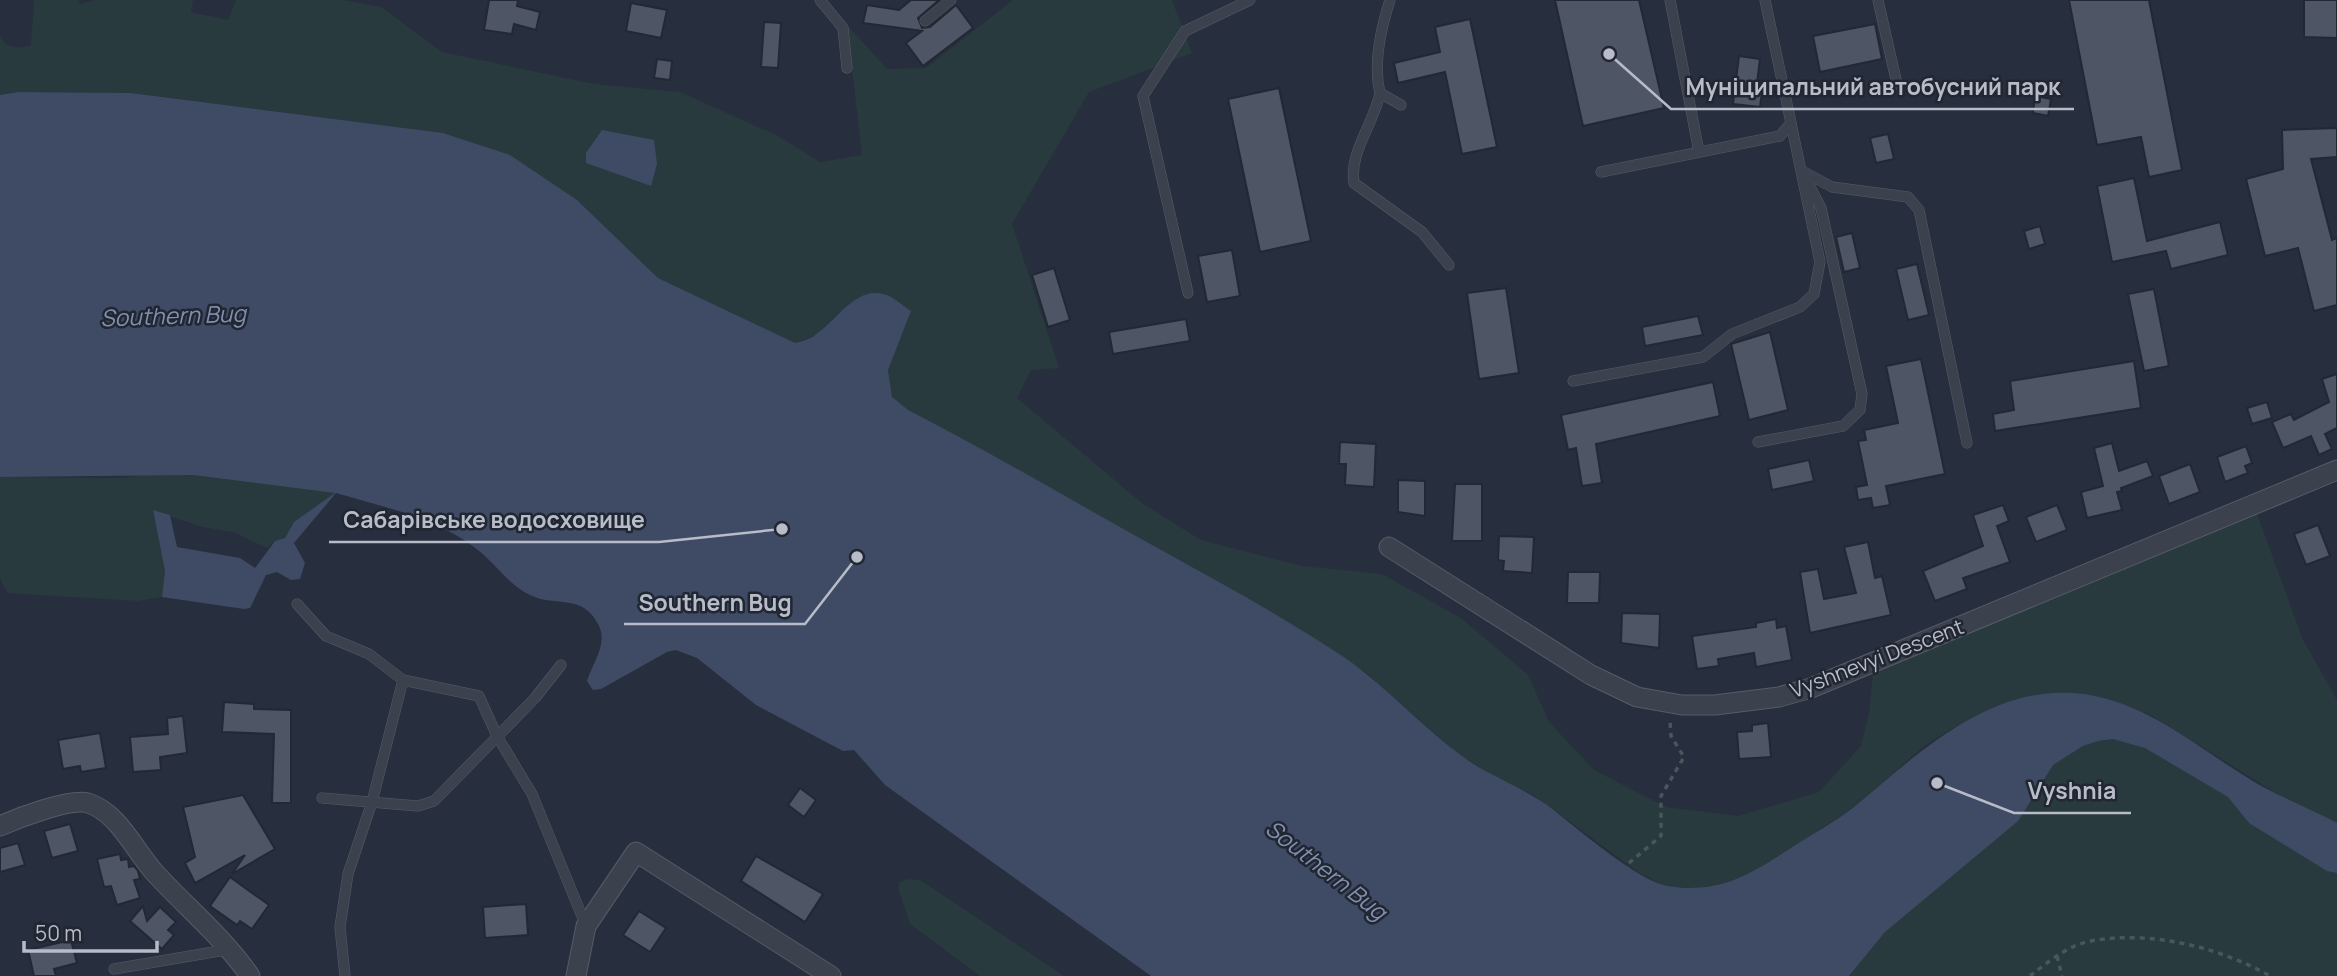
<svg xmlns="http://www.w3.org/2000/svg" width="2337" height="976" font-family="Manrope,sans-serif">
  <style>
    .green { fill: #293a3e }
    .water { fill: #3f4b64 }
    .building { fill: #4e5565; stroke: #222834; stroke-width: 2 }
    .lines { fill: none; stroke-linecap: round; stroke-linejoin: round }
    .service-casing { stroke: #565c68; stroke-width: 11 }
    .minor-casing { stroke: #565c68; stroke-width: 21 }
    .path { stroke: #47575b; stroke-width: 3.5; stroke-dasharray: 5 5; stroke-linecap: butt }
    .service { stroke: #3b414d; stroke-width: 10 }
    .minor { stroke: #3b414d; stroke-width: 19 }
    .labels { text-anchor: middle; stroke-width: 5; stroke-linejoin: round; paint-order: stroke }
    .street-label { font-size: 21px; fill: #b7bcc8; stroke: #202632 }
    .water-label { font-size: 23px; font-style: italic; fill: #828fad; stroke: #202632 }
    .leader { fill: none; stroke: #b7bcc8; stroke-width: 2.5 }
    .callout-dot { fill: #b7bcc8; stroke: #202632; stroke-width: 2.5 }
    .callout-label { font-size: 23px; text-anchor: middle; font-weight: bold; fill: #b7bcc8; stroke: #202632; stroke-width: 5; stroke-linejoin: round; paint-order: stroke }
  </style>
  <rect width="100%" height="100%" fill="#272e3d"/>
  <g class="green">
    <path d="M34,0H78L80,4L95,0H193L191,12L228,20L236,0H343L381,7L442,52L594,84L680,92L776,135L820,162L862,155L847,25L887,69L926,68L1013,0H1172L1192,53L1089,92L1012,224L1059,368L1031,370L1017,398L1143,504L1201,540L1302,566L1382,574L1461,618L1528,675L1549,722L1594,770L1666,807L1738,816L1819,792L1861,746L1869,714L1874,663L2254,505L2302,638L2337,700V976H1849L1885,932L2053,765L2083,746L2098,741L2113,739L2130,743L2145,748L2229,797L2249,823L2279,795L2149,714L2091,695L1953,728L1927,744L1850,810L1747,876L1707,888L1664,886L1638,872L1532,794L1497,778L1457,753L1365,672L1198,570L908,411L892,397L888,370L911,311L838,313L816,335L795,343L658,278L577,200L509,155L443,133L131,93L18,92L0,95V37C7,49 19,49 31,45Z"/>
    <polygon points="151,474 193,475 336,493 294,522 285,538 275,541 267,548 233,532 202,527 153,510 165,571 162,597 138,601 7,593 0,578 0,477 120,478"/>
    <polygon points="908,879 920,880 1064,976 980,976 910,924 898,888 900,882"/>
  </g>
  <g class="water">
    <path d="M18,92L131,93L443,133L510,155L577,200L658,278L795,343C802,341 810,339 815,335C835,322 855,287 883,294C893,296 903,306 911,311L888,370L892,397L908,410C982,448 1054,490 1127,531C1197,570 1269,608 1336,652C1381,681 1416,721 1458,753C1487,776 1522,786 1551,808C1577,828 1638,881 1668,886C1721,894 1749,875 1791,848C1812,834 1835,822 1854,807C1921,751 1998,676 2095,696C2155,709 2197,747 2248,778C2276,796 2308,807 2337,823V873L2327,871L2249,823L2228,797L2145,748L2113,739L2098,741L2083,746L2053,765L2018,821L1885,932L1849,976H1151L885,785L854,750L843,751L756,705L697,658L676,650L667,652L601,689L593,690L587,681C592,664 608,644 599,626C583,592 556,608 530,595C507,584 494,561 474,547C436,518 381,506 336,493L294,543L305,563L300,579L291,580L277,572L266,575L250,608L244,609L162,597L165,571L153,510L170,515L177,547L240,558L255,568L275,541L285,538L294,522L335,493L193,475L0,477V95Z"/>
    <polygon points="602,130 654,140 657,164 651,186 586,163 586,153"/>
  </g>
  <g class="building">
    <polygon points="489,0 518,0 517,6 540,12 536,30 514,24 512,34 484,30"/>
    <polygon points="911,0 939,0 918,18 922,28 930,27 956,5 973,28 923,66 906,43 922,31 863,23 867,5 899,10"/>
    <polygon points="1555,0 1639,0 1664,108 1583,126"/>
    <polygon points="2069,0 2149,0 2182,170 2149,177 2141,137 2097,145"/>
    <polygon points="2304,0 2337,0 2337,38 2304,37"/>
    <polygon points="631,3 667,10 661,38 626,31"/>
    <polygon points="1470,19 1497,147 1462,154 1445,72 1398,83 1394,63 1440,52 1435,27"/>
    <polygon points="764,22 781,23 778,68 761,67"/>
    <polygon points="1875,24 1882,59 1820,72 1813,36"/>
    <polygon points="1739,56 1760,59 1756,91 1762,92 1760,107 1733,104"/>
    <polygon points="657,59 672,61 670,80 654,78"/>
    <polygon points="1279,88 1311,241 1260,252 1228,99"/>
    <polygon points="2035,96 2051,99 2048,116 2033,113"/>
    <polygon points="2337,128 2337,157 2311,159 2332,240 2337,238 2337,305 2314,311 2298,248 2265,256 2246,179 2283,169 2282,130"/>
    <polygon points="1888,134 1894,159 1876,163 1870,138"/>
    <polygon points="2134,178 2147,241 2220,222 2228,255 2171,269 2166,251 2112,262 2097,186"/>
    <polygon points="2040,226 2045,244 2029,249 2024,231"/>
    <polygon points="1852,233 1860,268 1844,272 1836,237"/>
    <polygon points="1232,250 1240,296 1207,302 1198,256"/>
    <polygon points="1917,264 1929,315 1908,320 1896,269"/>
    <polygon points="1054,268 1070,320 1048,327 1032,275"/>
    <polygon points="1506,288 1519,373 1479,379 1467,293"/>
    <polygon points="2154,289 2169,366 2144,371 2128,294"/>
    <polygon points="1698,316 1703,335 1645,346 1642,327"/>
    <polygon points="1186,319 1190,341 1113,354 1109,332"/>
    <polygon points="1770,332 1788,410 1749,420 1731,344"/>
    <polygon points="1921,359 1945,474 1886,486 1890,505 1873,508 1871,498 1858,500 1856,487 1867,485 1858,441 1866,440 1864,430 1898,423 1886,366"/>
    <polygon points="2134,361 2141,408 1995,431 1993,414 2014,410 2010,381"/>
    <polygon points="2337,374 2337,428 2325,434 2332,449 2319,455 2311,436 2283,448 2272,422 2291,414 2294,420 2329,402 2322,379"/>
    <polygon points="1713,382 1720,416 1596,444 1602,483 1582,486 1576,448 1568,450 1561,415"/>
    <polygon points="2267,402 2272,418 2252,424 2247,408"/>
    <polygon points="1340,442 1376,444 1374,487 1345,485 1346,464 1339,464"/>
    <polygon points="2112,443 2119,471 2147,461 2153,476 2121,488 2122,491 2117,492 2122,510 2087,518 2081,492 2103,486 2094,448"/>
    <polygon points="2246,446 2252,463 2245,466 2248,473 2225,482 2217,457"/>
    <polygon points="1809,460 1814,481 1772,490 1768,469"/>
    <polygon points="2190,464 2200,492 2169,504 2159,476"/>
    <polygon points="1398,480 1425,481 1425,516 1398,512"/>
    <polygon points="1455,484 1482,484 1482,541 1452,541"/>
    <polygon points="2003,505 2009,521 1997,526 2010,562 1963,578 1967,589 1935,601 1923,571 1983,546 1973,515"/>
    <polygon points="2057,505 2067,530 2036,542 2026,517"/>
    <polygon points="2318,525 2330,556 2306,565 2294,534"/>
    <polygon points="1499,536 1534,537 1532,573 1503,571 1504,561 1498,560"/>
    <polygon points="1868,542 1875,578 1882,576 1891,615 1810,633 1800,572 1818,569 1824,599 1856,593 1844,547"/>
    <polygon points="1568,572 1600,572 1599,603 1567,603"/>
    <polygon points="1622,613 1660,614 1659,648 1621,643"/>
    <polygon points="1776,619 1777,628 1786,626 1792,660 1756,667 1754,653 1718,659 1719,666 1697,669 1692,636 1756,627 1756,623"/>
    <polygon points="224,702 254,704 254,709 291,710 291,803 272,803 274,734 222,732"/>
    <polygon points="183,716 187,753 160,757 161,770 133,772 130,737 168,734 167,718"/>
    <polygon points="1768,723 1771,757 1739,759 1737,732 1752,731 1752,725"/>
    <polygon points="100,733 106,768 81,772 80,766 63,769 58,740"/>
    <polygon points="800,788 816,800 804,817 788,805"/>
    <polygon points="243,795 275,849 232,874 245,855 195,883 185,863 195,857 183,807"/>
    <polygon points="70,824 78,851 52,858 44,831"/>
    <polygon points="18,843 25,865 0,872 0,848"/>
    <polygon points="120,854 121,860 128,859 129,867 134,866 138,871 140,879 134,880 140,898 117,905 111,886 104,887 97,859"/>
    <polygon points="756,856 823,894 805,922 741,881"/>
    <polygon points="230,877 269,905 252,929 240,921 237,925 210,906"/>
    <polygon points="526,904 528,935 485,938 483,907"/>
    <polygon points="143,906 147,921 160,907 176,922 168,930 174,935 162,949 130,921"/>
    <polygon points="639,911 666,928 650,952 623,935"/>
    <polygon points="71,940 77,963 54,969 56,976 34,976 28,950"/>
  </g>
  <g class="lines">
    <defs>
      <g id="service">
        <polyline points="820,0 843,28 847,68"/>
        <path d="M1390,0C1381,28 1373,64 1380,93L1401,105"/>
        <polyline points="1670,0 1699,152"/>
        <polyline points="1878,0 1897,84"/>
        <polyline points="925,21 951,0"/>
        <path d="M1380,93C1374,124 1349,152 1354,183L1422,232L1449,265"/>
        <polyline points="1802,171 1832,187 1908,197 1919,210 1967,443"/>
        <polyline points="1601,172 1780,136 1791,123 1765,0"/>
        <polyline points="1188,293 1143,96 1185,31 1250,0"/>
        <polyline points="1573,381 1703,357 1732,334 1800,307 1814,294 1820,262 1791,123"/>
        <polyline points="1758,442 1843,426 1860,410 1862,394 1821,208 1807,181"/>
        <polyline points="297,604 326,636 369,654 403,680 479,696 497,736 532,794 586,926"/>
        <polyline points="322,798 418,806 434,801 535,698 561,665"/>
        <polyline points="114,969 231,949"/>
        <polyline points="345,976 340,927 348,874 372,802 403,680"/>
      </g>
      <g id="minor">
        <polyline points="1389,547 1591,675 1637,697 1682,705 1715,705 1779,697 1811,688 2337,470"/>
        <path d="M0,826C18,818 70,798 88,803C118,812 135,851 155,873C187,908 223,937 250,976"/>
        <polyline points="576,976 586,926 636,852 831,976"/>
      </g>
    </defs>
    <use href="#service" class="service-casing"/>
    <use href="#minor" class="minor-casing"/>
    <g class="path">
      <polyline points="1629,863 1661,836 1661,796 1684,757 1671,736 1670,720"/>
      <polyline points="2057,956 2062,976"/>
      <path d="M2030,976C2048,962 2068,945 2091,941C2150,930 2219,947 2270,976"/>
    </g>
    <use href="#service" class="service"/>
    <use href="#minor" class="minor"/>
  </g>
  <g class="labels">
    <g class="street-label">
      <text transform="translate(1877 659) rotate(-21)" y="7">Vyshnevyi Descent</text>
    </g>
    <g class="water-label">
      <text transform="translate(173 316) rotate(-2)" y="8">Southern Bug</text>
      <text transform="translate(1326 870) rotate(38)" y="8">Southern Bug</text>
    </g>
  </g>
  <path class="leader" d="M1609 54L1671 109H2074M782 529L659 542H329M857 557L805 624H624M1937 783L2014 813H2131"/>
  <g class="callout-dot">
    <circle cx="1609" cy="54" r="7"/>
    <circle cx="782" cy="529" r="7"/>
    <circle cx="857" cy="557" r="7"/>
    <circle cx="1937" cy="783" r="7"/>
  </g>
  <g class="callout-label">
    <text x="1873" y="95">Муніципальний автобусний парк</text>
    <text x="494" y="528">Сабарівське водосховище</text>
    <text x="715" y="611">Southern Bug</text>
    <text x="2072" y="799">Vyshnia</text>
  </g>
  <path d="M24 941v10h133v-10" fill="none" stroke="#b7bcc8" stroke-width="3.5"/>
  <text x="35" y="941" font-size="21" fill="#b7bcc8" stroke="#202632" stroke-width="5" paint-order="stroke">50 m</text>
</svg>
